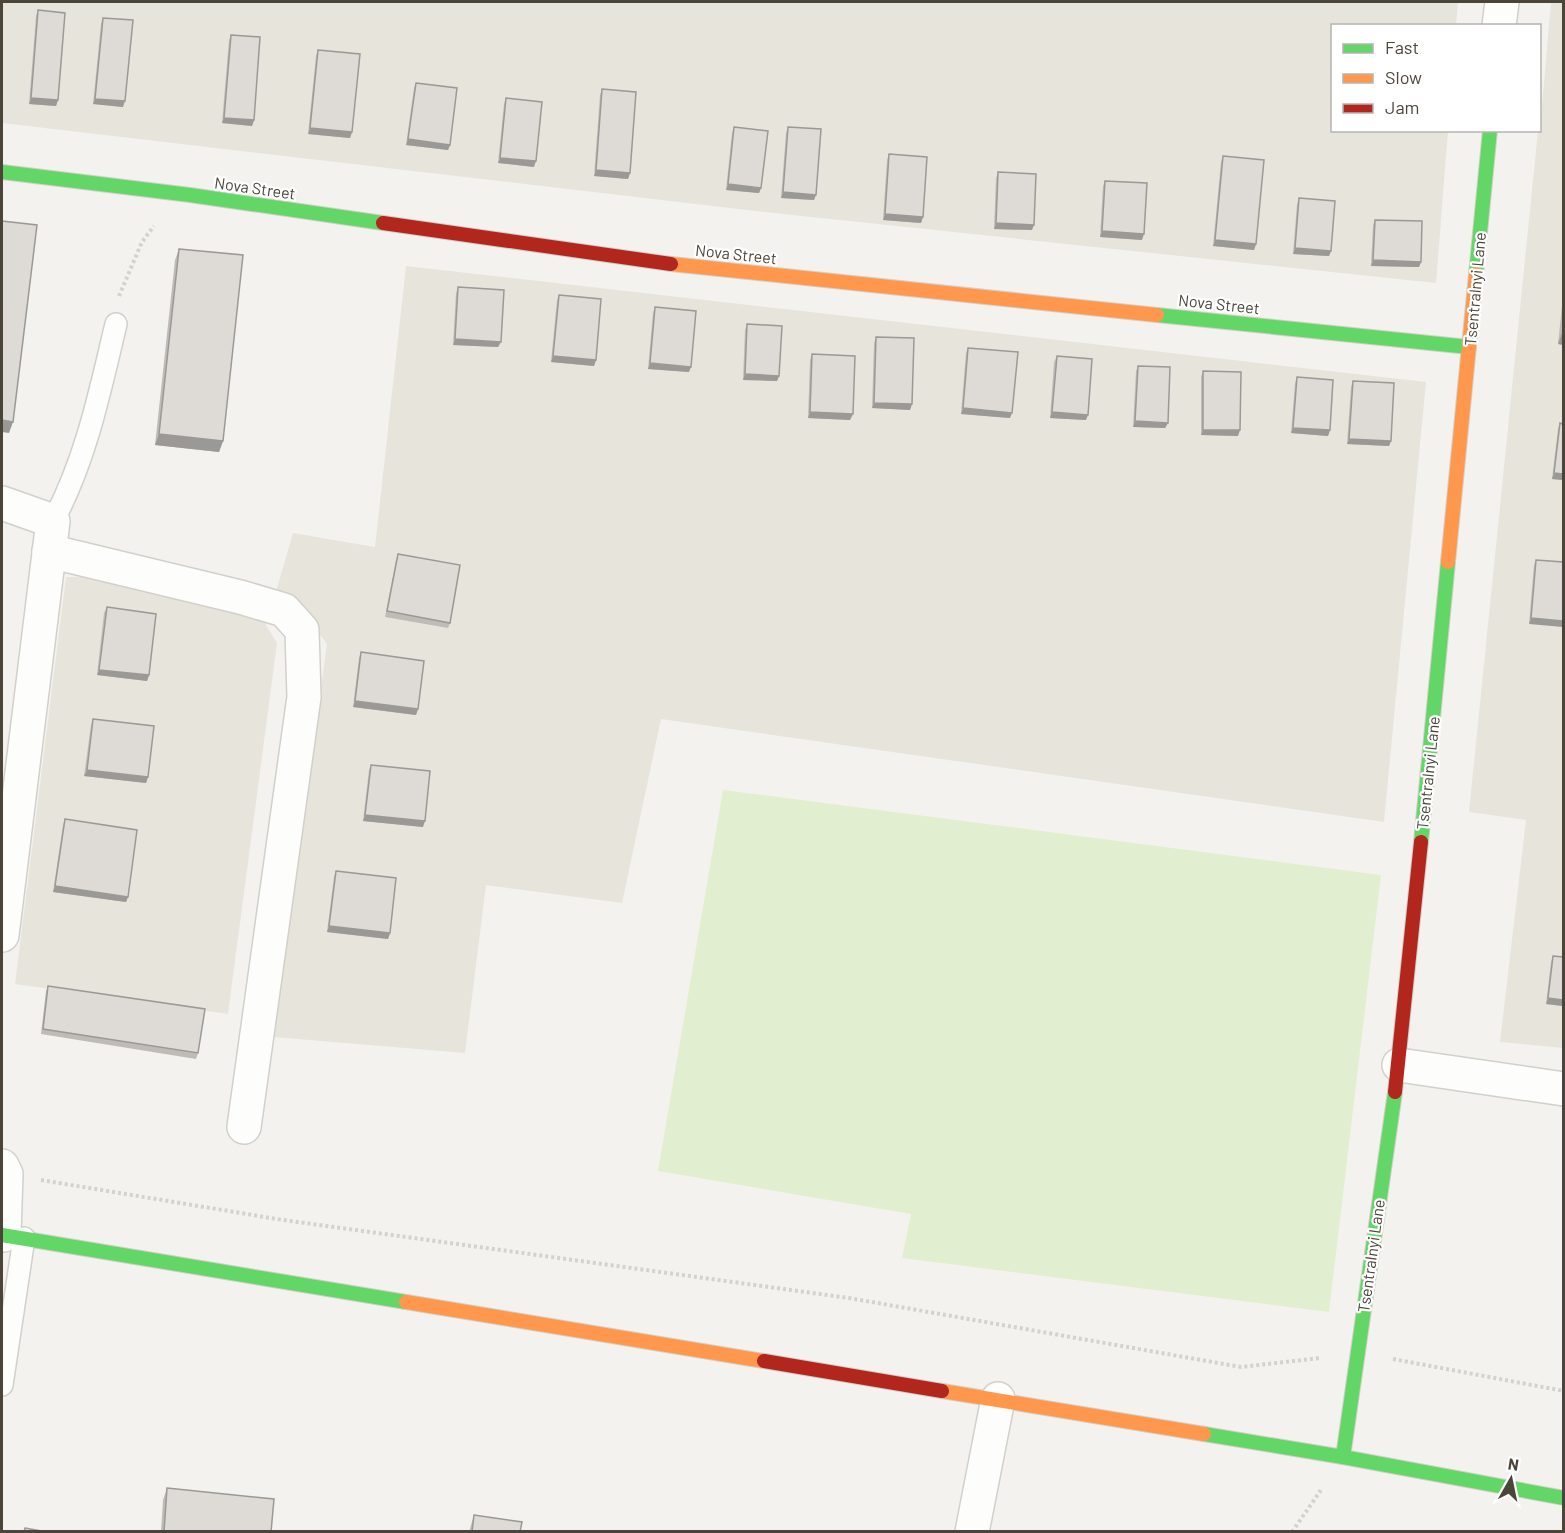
<svg xmlns="http://www.w3.org/2000/svg" width="1565" height="1533" font-family="Barlow,sans-serif">
  <style>
    .residential { fill: #e7e4dc }
    .green { fill: #e1eecf }
    .lines { fill: none; stroke-linecap: round; stroke-linejoin: round }
    .lane-casing { stroke: #d2d0cb; stroke-width: 24 }
    .street-casing { stroke: #d2d0cb; stroke-width: 36 }
    .fast-casing { stroke: #d3cfc5; stroke-width: 16 }
    .slow-casing { stroke: #d3cfc5; stroke-width: 16 }
    .jam-casing { stroke: #d3cfc5; stroke-width: 16 }
    .path { stroke: #d3d2cc; stroke-width: 4; stroke-dasharray: 3 3; stroke-linecap: butt }
    .lane { stroke: #fdfdfc; stroke-width: 21 }
    .street { stroke: #fdfdfc; stroke-width: 33 }
    .fast { stroke: #63d668; stroke-width: 14 }
    .slow { stroke: #ff974d; stroke-width: 14 }
    .jam { stroke: #b3261e; stroke-width: 14 }
    .wall { fill: #bfbcb8 }
    .shaded-wall { fill: #9b9996 }
    .building { fill: #dedbd6; stroke: #9b9996; stroke-width: 1.5 }
    .labels { text-anchor: middle; stroke-width: 4.5; stroke-linejoin: round; paint-order: stroke }
    .street-label { font-size: 16px; fill: #4b4439; stroke: #fff }
  </style>
  <rect width="100%" height="100%" fill="#f4f2ee"/>
  <g class="residential">
    <polygon points="2,2 1458,2 1456,25 1332,26 1332,130 1448,131 1436,283 773,213 2,123"/>
    <polygon points="1551,2 1563,2 1563,1048 1500,1042 1526,820 1469,812 1538,131 1540,130"/>
    <polygon points="406,266 1426,382 1384,822 661,719 622,903 486,885 465,1053 273,1037 327,644 297,604 275,595 293,533 375,547"/>
    <polygon points="66,577 89,577 263,620 277,643 228,1014 15,984"/>
  </g>
  <polygon class="green" points="723,790 1381,875 1329,1312 902,1258 911,1214 658,1171"/>
  <g class="lines">
    <defs>
      <g id="lane">
        <path d="M53,521C86,460 100,391 116,324"/>
        <polyline points="2,1385 24,1238"/>
      </g>
      <g id="street">
        <polyline points="1499,26 1502,2"/>
        <polyline points="2,503 53,521 2,935"/>
        <polyline points="49,551 240,597 284,610 302,630 304,697 244,1127"/>
        <polyline points="1399,1065 1564,1089"/>
        <polyline points="2,1166 6,1174 4,1235"/>
        <polyline points="972,1532 998,1399"/>
      </g>
      <g id="fast">
        <polyline points="2,172 190,195 383,223"/>
        <polyline points="1476,274 1490,130"/>
        <polyline points="1157,315 1469,347"/>
        <polyline points="1421,842 1448,562"/>
        <polyline points="2,1235 406,1302"/>
        <polyline points="1204,1434 1343,1457 1564,1498"/>
        <polyline points="1343,1457 1395,1092"/>
      </g>
      <g id="slow">
        <polyline points="671,264 1157,315"/>
        <polyline points="1448,562 1476,274"/>
        <polyline points="406,1302 764,1361"/>
        <polyline points="942,1391 1204,1434"/>
      </g>
      <g id="jam">
        <polyline points="383,223 671,264"/>
        <polyline points="1395,1092 1421,842"/>
        <polyline points="764,1361 942,1391"/>
      </g>
    </defs>
    <use href="#lane" class="lane-casing"/>
    <use href="#street" class="street-casing"/>
    <use href="#fast" class="fast-casing"/>
    <use href="#slow" class="slow-casing"/>
    <use href="#jam" class="jam-casing"/>
    <g class="path">
      <polyline points="119,296 142,242 154,226"/>
      <polyline points="41,1180 283,1220 849,1298 1241,1367 1320,1358"/>
      <polyline points="1393,1359 1564,1391"/>
      <polyline points="1292,1532 1321,1490"/>
    </g>
    <use href="#lane" class="lane"/>
    <use href="#street" class="street"/>
    <use href="#fast" class="fast"/>
    <use href="#slow" class="slow"/>
    <use href="#jam" class="jam"/>
  </g>
  <g class="wall">
    <polygon points="38,10 58,100 56,106 29,104 36,16"/>
    <polygon points="103,18 123,107 93,104 101,24"/>
    <polygon points="231,35 254,120 252,126 222,123 229,40"/>
    <polygon points="318,50 352,132 350,138 308,134 316,56"/>
    <polygon points="416,83 450,145 448,150 406,145 414,88"/>
    <polygon points="602,89 630,173 628,179 594,176 600,95"/>
    <polygon points="506,98 534,167 498,163 504,104"/>
    <polygon points="734,127 761,188 759,193 726,190 732,133"/>
    <polygon points="788,127 814,200 781,198 786,133"/>
    <polygon points="889,154 923,217 921,223 883,220 887,160"/>
    <polygon points="1223,156 1256,244 1254,250 1213,246 1221,162"/>
    <polygon points="998,172 1032,230 994,229 996,178"/>
    <polygon points="1105,181 1142,240 1100,237 1103,186"/>
    <polygon points="1299,198 1331,251 1329,256 1293,254 1297,204"/>
    <polygon points="1375,220 1421,262 1419,267 1371,266 1373,225"/>
    <polygon points="179,249 223,441 219,452 155,445 175,260"/>
    <polygon points="458,287 501,342 498,347 453,345 456,293"/>
    <polygon points="559,295 596,360 594,366 551,362 557,300"/>
    <polygon points="1563,297 1563,345 1558,344"/>
    <polygon points="655,307 689,372 648,369 653,313"/>
    <polygon points="747,324 779,376 777,381 743,380 745,330"/>
    <polygon points="876,337 912,404 910,410 872,408 874,343"/>
    <polygon points="968,348 1010,418 961,414 966,353"/>
    <polygon points="812,354 850,420 808,418 810,360"/>
    <polygon points="1057,356 1086,420 1050,418 1054,362"/>
    <polygon points="1138,366 1168,423 1165,428 1133,427 1136,371"/>
    <polygon points="1203,371 1238,436 1201,435 1201,377"/>
    <polygon points="1297,377 1330,430 1328,436 1291,433 1295,383"/>
    <polygon points="1353,381 1391,441 1389,446 1347,444 1351,387"/>
    <polygon points="1560,423 1563,480 1552,479 1558,429"/>
    <polygon points="398,554 450,623 448,628 385,617 396,560"/>
    <polygon points="1536,560 1563,562 1529,624 1534,565"/>
    <polygon points="107,607 149,675 147,681 97,675 104,613"/>
    <polygon points="361,652 418,709 416,715 353,707 359,658"/>
    <polygon points="93,719 148,777 146,783 84,776 91,725"/>
    <polygon points="371,765 423,827 363,821 369,770"/>
    <polygon points="65,819 128,897 126,902 53,892 63,825"/>
    <polygon points="336,871 390,933 388,939 327,932 334,877"/>
    <polygon points="1553,956 1563,957 1563,1006 1546,1004 1551,962"/>
    <polygon points="48,986 198,1053 196,1059 41,1034 46,991"/>
    <polygon points="167,1488 271,1532 161,1532 163,1500"/>
    <polygon points="474,1515 520,1532 469,1532"/>
  </g>
  <g class="shaded-wall">
    <polygon points="31,98 58,100 56,106 29,104"/>
    <polygon points="95,99 125,101 123,107 93,104"/>
    <polygon points="224,118 254,120 252,126 222,123"/>
    <polygon points="310,128 352,132 350,138 308,134"/>
    <polygon points="408,139 450,145 448,150 406,145"/>
    <polygon points="500,158 536,161 534,167 498,163"/>
    <polygon points="596,170 630,173 628,179 594,176"/>
    <polygon points="728,184 761,188 759,193 726,190"/>
    <polygon points="783,192 816,195 814,200 781,198"/>
    <polygon points="885,214 923,217 921,223 883,220"/>
    <polygon points="996,223 1034,225 1032,230 994,229"/>
    <polygon points="1102,231 1144,234 1142,240 1100,237"/>
    <polygon points="1215,240 1256,244 1254,250 1213,246"/>
    <polygon points="1295,248 1331,251 1329,256 1293,254"/>
    <polygon points="1373,260 1421,262 1419,267 1371,266"/>
    <polygon points="1562,333 1563,333 1563,345 1558,344"/>
    <polygon points="455,339 501,342 498,347 453,345"/>
    <polygon points="553,356 596,360 594,366 551,362"/>
    <polygon points="650,363 691,367 689,372 648,369"/>
    <polygon points="745,374 779,376 777,381 743,380"/>
    <polygon points="874,403 912,404 910,410 872,408"/>
    <polygon points="963,408 1012,413 1010,418 961,414"/>
    <polygon points="810,412 853,414 850,420 808,418"/>
    <polygon points="1052,412 1088,415 1086,420 1050,418"/>
    <polygon points="2,420 13,422 9,433 2,432"/>
    <polygon points="1135,421 1168,423 1165,428 1133,427"/>
    <polygon points="1293,428 1330,430 1328,436 1291,433"/>
    <polygon points="1203,430 1240,430 1238,436 1201,435"/>
    <polygon points="159,434 223,441 219,452 155,445"/>
    <polygon points="1349,439 1391,441 1389,446 1347,444"/>
    <polygon points="1554,473 1563,474 1563,480 1552,479"/>
    <polygon points="1531,618 1563,621 1563,627 1529,624"/>
    <polygon points="99,670 149,675 147,681 97,675"/>
    <polygon points="355,701 418,709 416,715 353,707"/>
    <polygon points="87,770 148,777 146,783 84,776"/>
    <polygon points="365,815 425,821 423,827 363,821"/>
    <polygon points="55,886 128,897 126,902 53,892"/>
    <polygon points="329,926 390,933 388,939 327,932"/>
    <polygon points="1548,998 1563,1000 1563,1006 1546,1004"/>
  </g>
  <g class="building">
    <polygon points="38,10 65,13 58,100 31,98"/>
    <polygon points="103,18 133,20 125,101 95,99"/>
    <polygon points="231,35 260,37 254,120 224,118"/>
    <polygon points="318,50 360,54 352,132 310,128"/>
    <polygon points="416,83 457,88 450,145 408,139"/>
    <polygon points="602,89 636,92 630,173 596,170"/>
    <polygon points="506,98 542,102 536,161 500,158"/>
    <polygon points="734,127 768,131 761,188 728,184"/>
    <polygon points="788,127 821,129 816,195 783,192"/>
    <polygon points="889,154 927,157 923,217 885,214"/>
    <polygon points="1223,156 1264,160 1256,244 1215,240"/>
    <polygon points="998,172 1036,174 1034,225 996,223"/>
    <polygon points="1105,181 1147,183 1144,234 1102,231"/>
    <polygon points="1299,198 1335,201 1331,251 1295,248"/>
    <polygon points="1375,220 1422,221 1421,262 1373,260"/>
    <polygon points="2,221 37,225 13,422 2,420"/>
    <polygon points="179,249 243,255 223,441 159,434"/>
    <polygon points="458,287 504,290 501,342 455,339"/>
    <polygon points="559,295 601,299 596,360 553,356"/>
    <polygon points="655,307 696,311 691,367 650,363"/>
    <polygon points="747,324 782,326 779,376 745,374"/>
    <polygon points="876,337 914,338 912,404 874,403"/>
    <polygon points="968,348 1018,352 1012,413 963,408"/>
    <polygon points="812,354 855,356 853,414 810,412"/>
    <polygon points="1057,356 1092,359 1088,415 1052,412"/>
    <polygon points="1138,366 1170,367 1168,423 1135,421"/>
    <polygon points="1203,371 1241,372 1240,430 1203,430"/>
    <polygon points="1297,377 1333,380 1330,430 1293,428"/>
    <polygon points="1353,381 1394,383 1391,441 1349,439"/>
    <polygon points="1560,423 1563,424 1563,474 1554,473"/>
    <polygon points="398,554 460,565 450,623 387,611"/>
    <polygon points="1536,560 1563,562 1563,621 1531,618"/>
    <polygon points="107,607 156,614 149,675 99,670"/>
    <polygon points="361,652 424,661 418,709 355,701"/>
    <polygon points="93,719 154,726 148,777 87,770"/>
    <polygon points="371,765 430,771 425,821 365,815"/>
    <polygon points="65,819 137,830 128,897 55,886"/>
    <polygon points="336,871 396,878 390,933 329,926"/>
    <polygon points="1553,956 1563,957 1563,1000 1548,998"/>
    <polygon points="48,986 205,1009 198,1053 43,1029"/>
    <polygon points="167,1488 274,1499 271,1532 164,1532"/>
    <polygon points="474,1515 522,1522 520,1532 472,1532"/>
    <polygon points="25,1528 47,1532 24,1532"/>
  </g>
  <g class="labels">
    <g class="street-label">
      <text transform="translate(255 188) rotate(8)" y="6">Nova Street</text>
      <text transform="translate(736 254) rotate(6)" y="6">Nova Street</text>
      <text transform="translate(1475 289) rotate(-85)" y="6">Tsentralnyi Lane</text>
      <text transform="translate(1219 304) rotate(6)" y="6">Nova Street</text>
      <text transform="translate(1428 773) rotate(-84)" y="6">Tsentralnyi Lane</text>
      <text transform="translate(1371 1256) rotate(-82)" y="6">Tsentralnyi Lane</text>
    </g>
  </g>
  <rect width="1565" height="1533" fill="none" stroke="#4b4439" stroke-width="6"/>
  <rect x="1331" y="24" width="210" height="108" fill="#ffffff" stroke="#b7b4b0" stroke-width="1.5"/>
  <rect x="1343" y="44" width="30" height="9" fill="#63d668" stroke="#b7b4b0" stroke-width="1.5"/>
  <text x="1385" y="54" font-size="18" fill="#4b4439">Fast</text>
  <rect x="1343" y="74" width="30" height="9" fill="#ff974d" stroke="#b7b4b0" stroke-width="1.5"/>
  <text x="1385" y="84" font-size="18" fill="#4b4439">Slow</text>
  <rect x="1343" y="104" width="30" height="9" fill="#b3261e" stroke="#b7b4b0" stroke-width="1.5"/>
  <text x="1385" y="114" font-size="18" fill="#4b4439">Jam</text>
  <g transform="translate(1511 1479) rotate(9)" stroke="#ffffff" stroke-width="4.5" paint-order="stroke">
  <path d="M0-4.5L10 22L0 15L-10 22Z" fill="#4b4439"/>
  <text y="-9" font-size="16" font-weight="bold" text-anchor="middle" fill="#4b4439">N</text>
  </g>
</svg>
